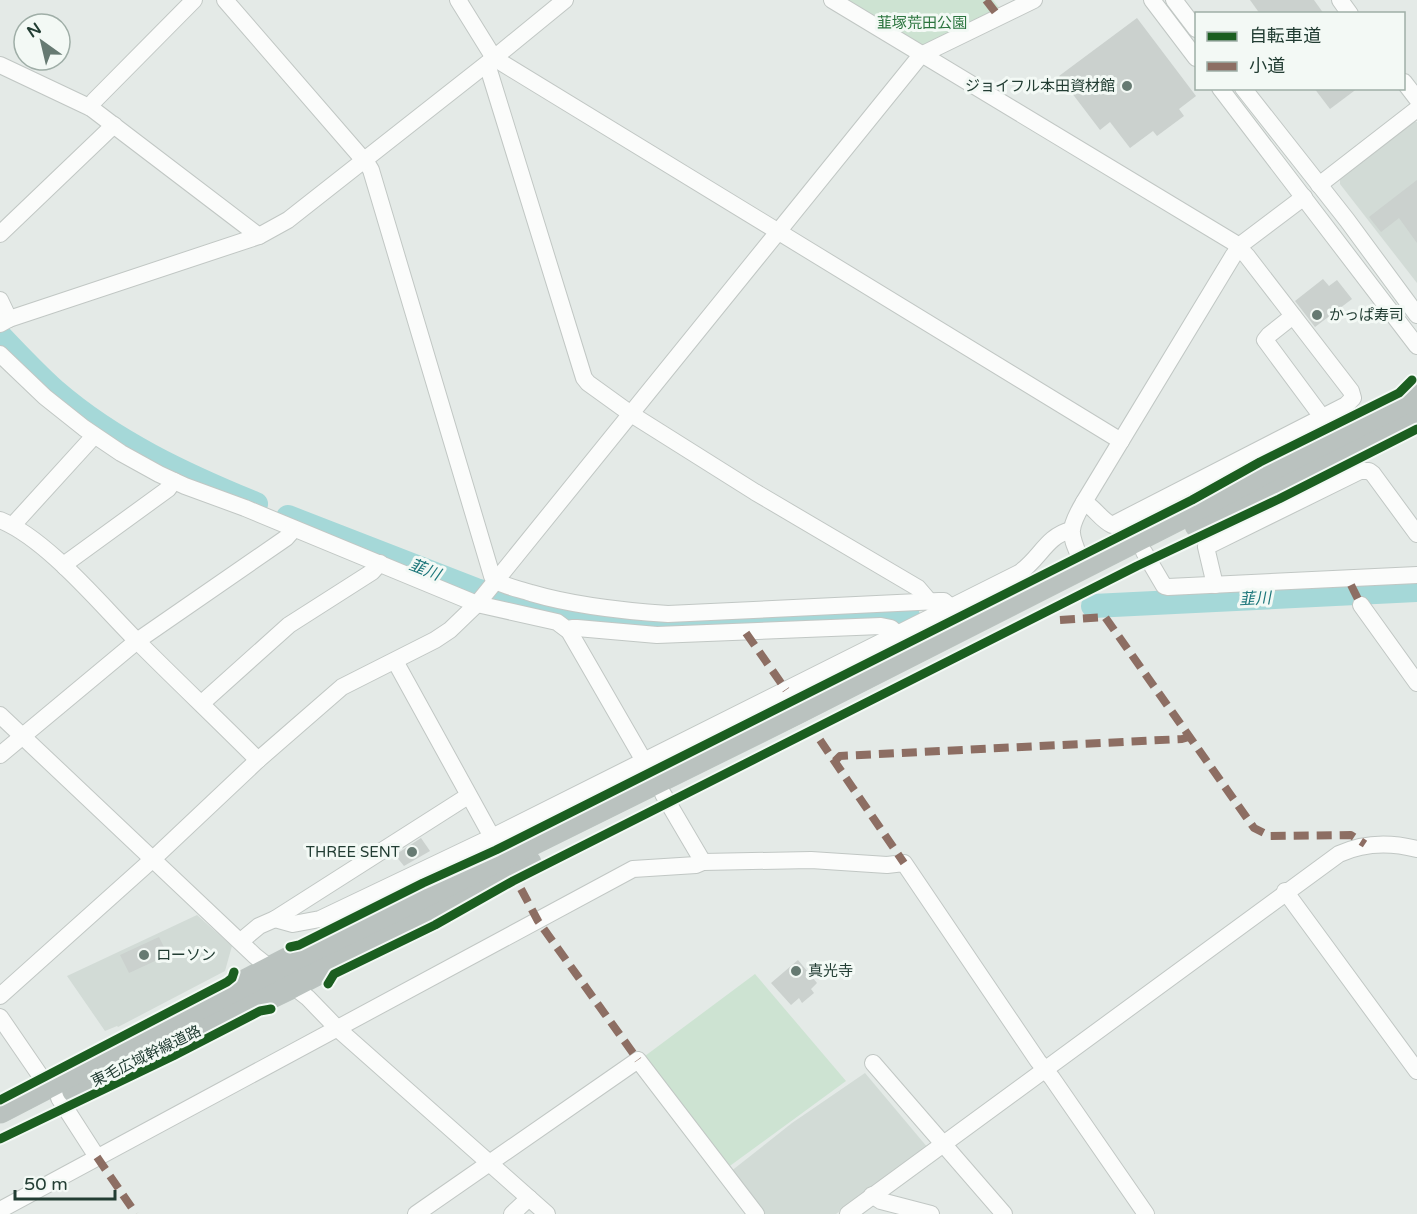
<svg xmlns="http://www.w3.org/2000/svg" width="1417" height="1214" font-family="'Varela Round','Noto Sans JP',sans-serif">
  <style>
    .built { fill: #d2dbd6 }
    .green { fill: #cde3d2 }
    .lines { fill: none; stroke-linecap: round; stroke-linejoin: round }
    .river { stroke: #a5d8d8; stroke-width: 24 }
    .building { fill: #cbd1ce }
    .minor-casing { stroke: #c1c7c4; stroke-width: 18 }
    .highway-casing { stroke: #bdc6c2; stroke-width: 27 }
    .minor { stroke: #fbfcfb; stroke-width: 16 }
    .highway { stroke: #bac2bf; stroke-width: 26 }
    .quiet { stroke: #8d6e63; stroke-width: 8; stroke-dasharray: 15 8; stroke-linecap: butt }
    .cycleway-casing { stroke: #f3f9f5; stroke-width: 13 }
    .cycleway { stroke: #1b5e20; stroke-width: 9 }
    .poi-dot { fill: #667a72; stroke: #f3f9f5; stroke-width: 2 }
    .labels { text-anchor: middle; stroke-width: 6; stroke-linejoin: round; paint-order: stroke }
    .park-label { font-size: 15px; fill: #2c753f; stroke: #f3f9f5 }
    .poi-label { font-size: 15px; fill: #223d33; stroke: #f3f9f5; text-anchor: start }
    .street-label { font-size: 15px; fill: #223d33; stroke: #f3f9f5 }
    .water-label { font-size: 16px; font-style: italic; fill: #1c767a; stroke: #f3f9f5 }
  </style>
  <rect width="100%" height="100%" fill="#e4eae7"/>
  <g class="built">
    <polygon points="1412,121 1417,122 1417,283 1340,184 1340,178"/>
    <polygon points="197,915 232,946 225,971 118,1027 117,1026 105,1031 67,976"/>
    <polygon points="865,1073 928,1148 836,1214 762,1214 730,1172 792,1123"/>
  </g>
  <g class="green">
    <polygon points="842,0 993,0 1001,10 920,50"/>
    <polygon points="755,974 846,1081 727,1168 645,1056"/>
  </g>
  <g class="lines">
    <g class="river">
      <path d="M0,336C18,355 36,374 55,391C114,442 185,475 256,504"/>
      <polyline points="288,517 476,590 565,614 654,625 908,616"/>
      <polyline points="1093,606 1417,590"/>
    </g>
  </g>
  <g class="building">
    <polygon points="1250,0 1314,0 1324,14 1260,14"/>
    <polygon points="1137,18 1196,96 1179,109 1184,116 1157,136 1153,131 1130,148 1110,122 1100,130 1059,76"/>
    <polygon points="1314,88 1358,88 1330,109"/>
    <polygon points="1417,180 1417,243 1399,218 1381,232 1369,217"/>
    <polygon points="1323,279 1329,286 1337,280 1352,299 1315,327 1295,301"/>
    <polygon points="421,838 430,851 404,866 395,855"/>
    <polygon points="159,937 168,955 129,973 120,955"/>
    <polygon points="798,960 817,983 811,989 814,993 802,1003 799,998 791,1005 771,983"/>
  </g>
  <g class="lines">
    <defs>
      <g id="minor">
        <path d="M225,0L368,165L371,170L492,576L496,581C507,587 519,589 531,593C575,606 622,611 668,614L939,601H944L951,607"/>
        <polyline points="458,0 494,58 1121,441"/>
        <path d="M832,0L1233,242L1247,256L1351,391L1353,398L1346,405L1112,525C1101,520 1095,508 1084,502"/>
        <polyline points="1152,0 1196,58"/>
        <polyline points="1174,0 1196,29"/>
        <polyline points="1340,0 1350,14"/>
        <polyline points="487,64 584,378 588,383 631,414 755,492 918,588 930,602"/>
        <polyline points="0,65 91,108 259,236"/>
        <polyline points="1404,82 1417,99"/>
        <polyline points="1220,88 1417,346"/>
        <polyline points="1243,88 1347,220 1417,315"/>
        <polyline points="91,108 94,101 194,0"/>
        <polyline points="1319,185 1417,109"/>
        <polyline points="0,234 114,125"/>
        <polyline points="0,300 9,319"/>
        <polyline points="1293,316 1269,335 1265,340 1322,417"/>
        <polyline points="0,324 9,319 259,236 288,220 494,58 565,0"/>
        <polyline points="0,354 45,397 84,428 121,453 159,474 185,486 245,508 477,604 557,622 569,631 644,761"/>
        <path d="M0,520C47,539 100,604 137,641C177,681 218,720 258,760"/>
        <polyline points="13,525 94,436"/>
        <polyline points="1144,552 1164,586 1168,587 1417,575"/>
        <path d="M1083,565C1070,534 1066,532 1084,502L1233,256L1243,243L1304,197"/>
        <polyline points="65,567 69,561 168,489 174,481"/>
        <polyline points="1215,585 1206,547 1360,471 1369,471 1373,474 1417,534"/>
        <polyline points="1361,605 1417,683"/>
        <polyline points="569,631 572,628 577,628 657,635 881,626 891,628 898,634"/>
        <polyline points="395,661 492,837"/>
        <polyline points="202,703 289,625 372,572 380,563"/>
        <polyline points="0,715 255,956 308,998 338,1029 547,1214"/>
        <polyline points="0,755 137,641 286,538 294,529"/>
        <polyline points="663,794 703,862"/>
        <polyline points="1285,891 1417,1071"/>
        <path d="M275,919L293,924L320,919L492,837L1019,573C1040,559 1046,536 1071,530"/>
        <polyline points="241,941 259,926 275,919 468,796"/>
        <polyline points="0,996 153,859 258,760 342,687 435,640 450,630 477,604 921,55 1034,0"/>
        <polyline points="0,1017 48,1087"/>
        <polyline points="873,1063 1004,1214"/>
        <polyline points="59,1098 97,1157"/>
        <polyline points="872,1195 881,1201 931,1214"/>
        <polyline points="0,1210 633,869 696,865 703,862 811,860 887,865 904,863 1038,1061 1052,1078 1146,1214"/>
        <polyline points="416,1214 638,1060 756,1214"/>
        <polyline points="512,1214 529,1198"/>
        <path d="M848,1214L1339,854C1365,842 1390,842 1417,849"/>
      </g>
      <g id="highway">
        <polyline points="1198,525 1284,485 1417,418"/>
        <polyline points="75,1090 292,985 528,863"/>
        <polyline points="0,1110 299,955 502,857 797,711 1179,517 1272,467 1417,395"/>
      </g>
    </defs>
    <use href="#minor" class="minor-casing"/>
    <use href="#highway" class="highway-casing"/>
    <use href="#minor" class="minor"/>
    <use href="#highway" class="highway"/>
    <g class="quiet">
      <polyline points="986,0 999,17"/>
      <polyline points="1351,585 1361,605"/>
      <polyline points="1060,620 1105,617 1254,828 1270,836 1351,835 1365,844"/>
      <polyline points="746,633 786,690"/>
      <polyline points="820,740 904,863"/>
      <polyline points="835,761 840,756 1182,739 1189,737"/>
      <polyline points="521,889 538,921 638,1060"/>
      <polyline points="97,1157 136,1214"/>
    </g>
    <defs>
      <g id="cycleway">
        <polyline points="290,947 299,945 423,883 496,850 1192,500 1260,462 1399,393 1412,380"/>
        <polyline points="328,984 334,974 435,925 513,881 1137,566 1279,499 1417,429"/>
        <polyline points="0,1100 227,982 232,978 234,972"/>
        <polyline points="0,1139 173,1056 260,1011 271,1009"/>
      </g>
    </defs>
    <use href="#cycleway" class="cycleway-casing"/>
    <use href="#cycleway" class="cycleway"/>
  </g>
  <g class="poi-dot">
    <circle cx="1127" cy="86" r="6"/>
    <circle cx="1317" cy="315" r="6"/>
    <circle cx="412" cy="852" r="6"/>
    <circle cx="144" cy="955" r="6"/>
    <circle cx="796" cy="971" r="6"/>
  </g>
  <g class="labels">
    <g class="park-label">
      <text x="922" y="28">韮塚荒田公園</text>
    </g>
    <g class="poi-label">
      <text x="1115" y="91" text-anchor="end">ジョイフル本田資材館</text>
      <text x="1329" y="320">かっぱ寿司</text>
      <text x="400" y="857" text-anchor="end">THREE SENT</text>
      <text x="156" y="960">ローソン</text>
      <text x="808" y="976">真光寺</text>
    </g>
    <g class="street-label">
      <text transform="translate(146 1056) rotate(-26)" y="5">東毛広域幹線道路</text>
    </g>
    <g class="water-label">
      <text transform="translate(425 569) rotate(21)" y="6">韮川</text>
      <text transform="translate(1255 598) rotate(-3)" y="6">韮川</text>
    </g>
  </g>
  <rect x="1195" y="12" width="210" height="78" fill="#f3f9f5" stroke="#9faea7" stroke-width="1.5"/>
  <rect x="1207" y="32" width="30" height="9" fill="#1b5e20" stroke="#9faea7" stroke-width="1.5"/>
  <text x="1249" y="42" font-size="18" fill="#223d33">自転車道</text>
  <rect x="1207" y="62" width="30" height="9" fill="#8d6e63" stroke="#9faea7" stroke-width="1.5"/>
  <text x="1249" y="72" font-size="18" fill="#223d33">小道</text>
  <g transform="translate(42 42) rotate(326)"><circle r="28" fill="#f3f9f5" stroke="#9faea7" stroke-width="1.5"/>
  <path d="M0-4.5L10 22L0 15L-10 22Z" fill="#667a72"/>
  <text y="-9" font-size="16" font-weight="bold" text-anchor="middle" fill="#223d33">N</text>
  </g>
  <path d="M15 1190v9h100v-9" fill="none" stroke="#223d33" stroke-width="3"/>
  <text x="24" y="1190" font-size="18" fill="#223d33" stroke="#f3f9f5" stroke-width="4.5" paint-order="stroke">50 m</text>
</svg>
